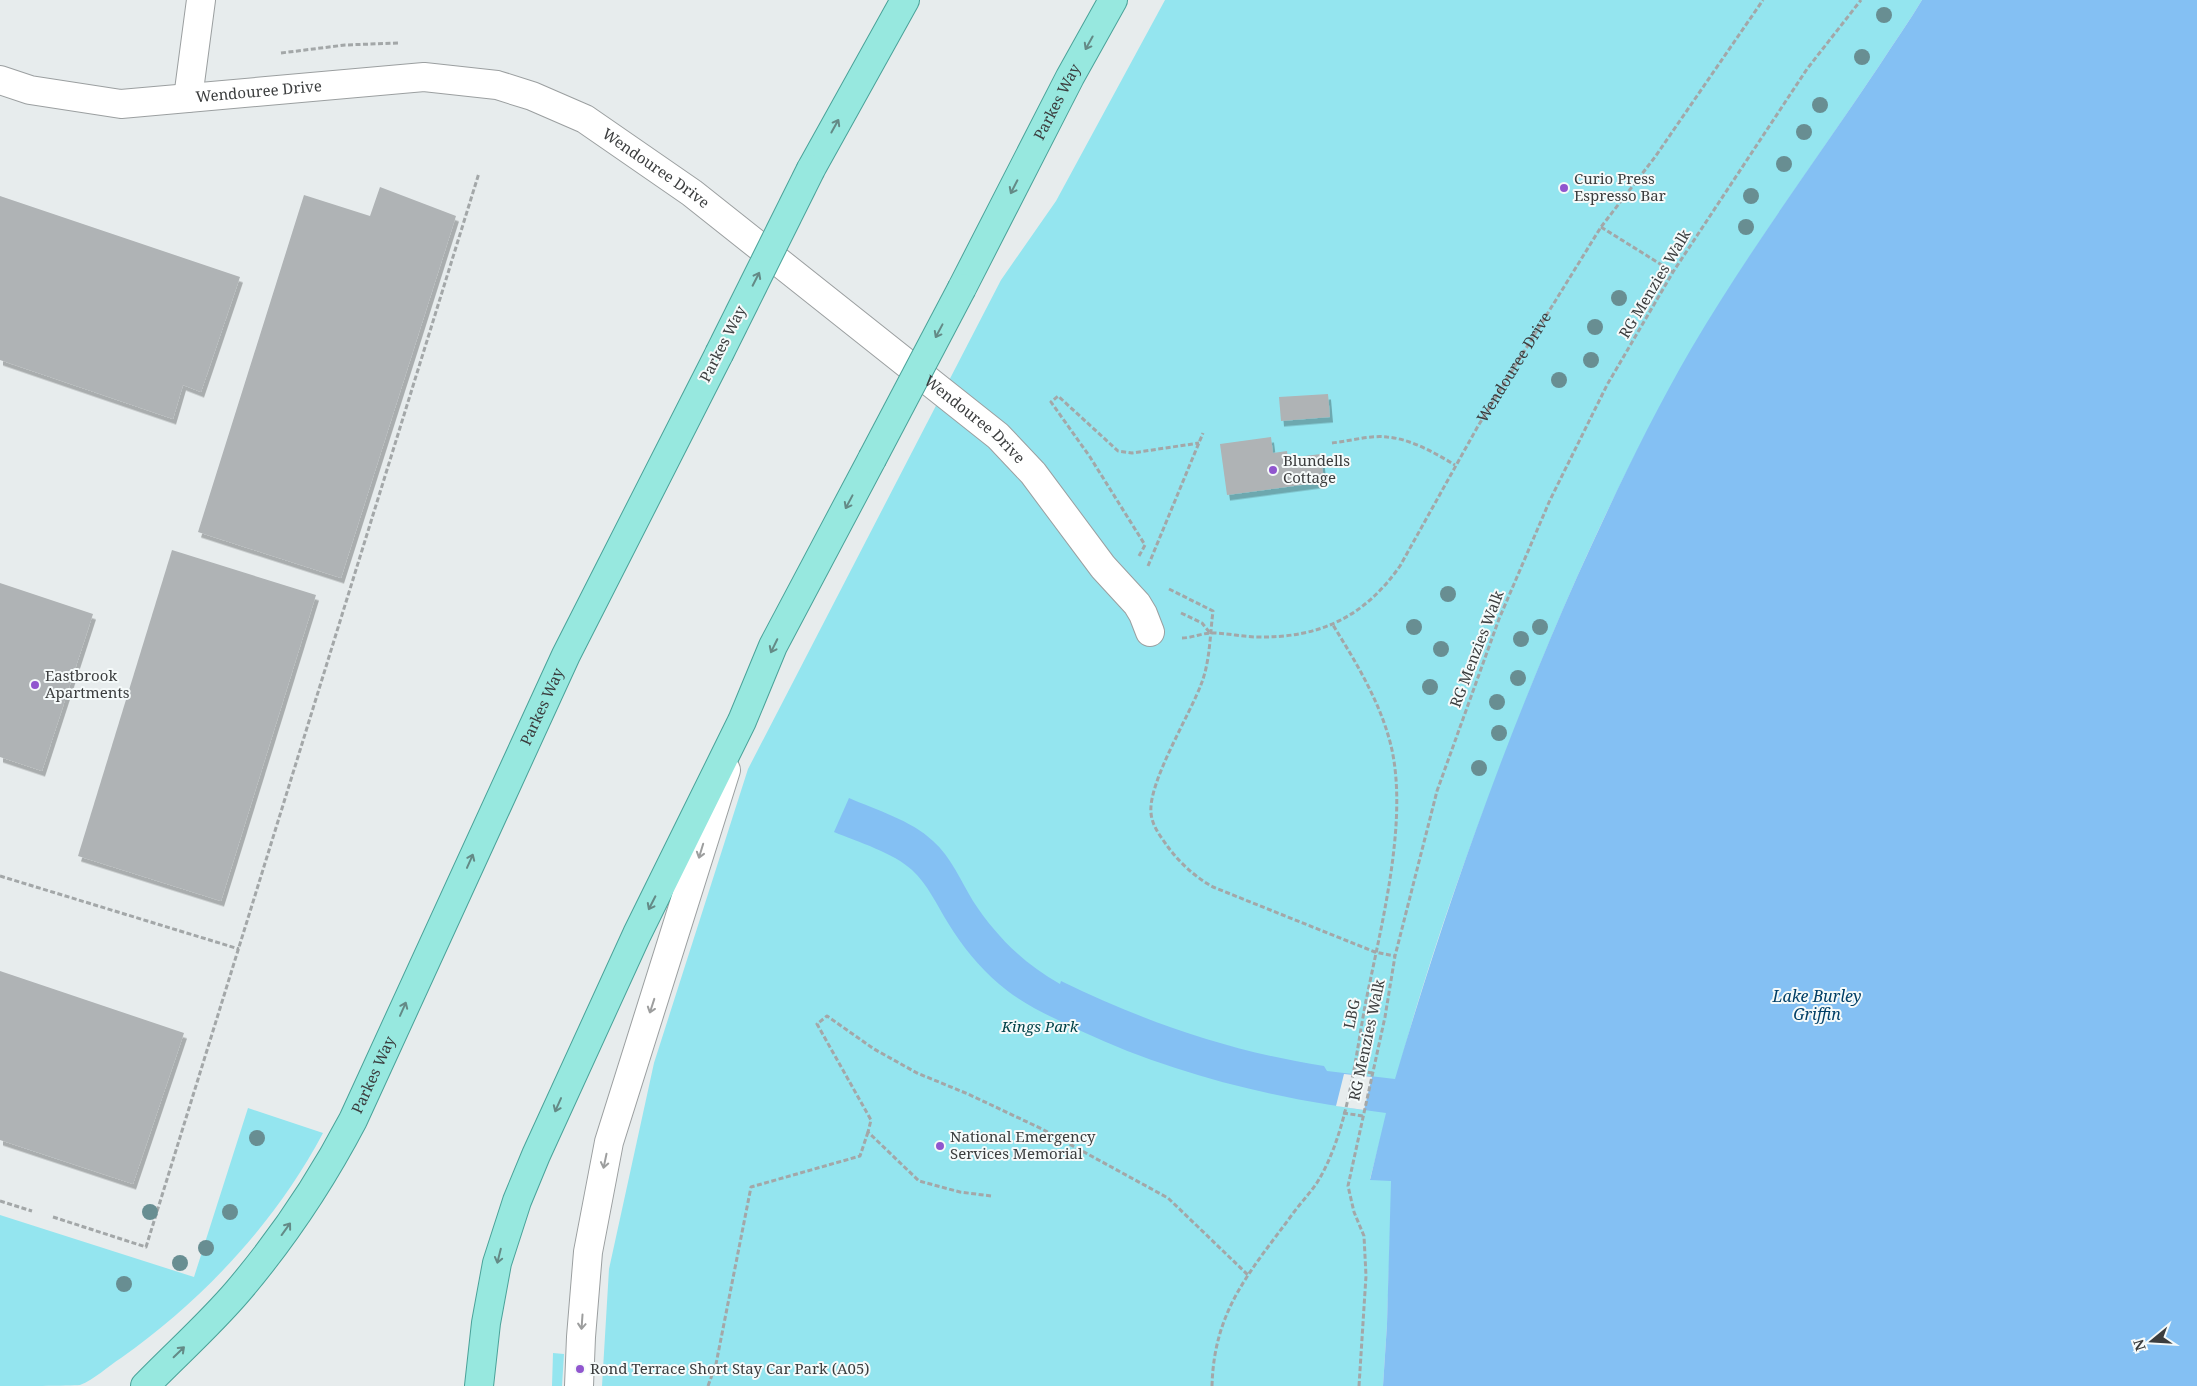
<svg xmlns="http://www.w3.org/2000/svg" width="2197" height="1386" font-family="'Noto Serif',serif">
  <style>
    .green { fill: #94e5ef }
    .water { fill: #84c0f3 }
    .pier { fill: #e7eced }
    .building { fill: #afb3b5; filter: url(#shadow) }
    .lines { fill: none; stroke-linecap: round; stroke-linejoin: round }
    .minor-casing { stroke: #9b9fa0; stroke-width: 30 }
    .major-casing { stroke: #4aa299; stroke-width: 30 }
    .path { stroke: #a3a7a8; stroke-width: 3; stroke-dasharray: 5 2.5; stroke-linecap: butt }
    .minor { stroke: #fff; stroke-width: 28 }
    .major { stroke: #97e8df; stroke-width: 28 }
    .major-bridge-casing { stroke: #4aa299; stroke-width: 30; stroke-linecap: butt }
    .major-bridge { stroke: #97e8df; stroke-width: 28 }
    .tree { fill: #688e92 }
    .oneway { stroke: #648a86 }
    .oneway2 { stroke: #9d9e9e }
    .poi-dot { fill: #9056ce; stroke: #f5fafa; stroke-width: 2 }
    .labels { text-anchor: middle; stroke-width: 4; stroke-linejoin: round; paint-order: stroke }
    .street-label { font-size: 15px; fill: #3b3d3e; stroke: #f5fafa }
    .poi-label { font-size: 15px; fill: #3b3d3e; stroke: #f5fafa; text-anchor: start }
    .park-label { font-size: 15px; font-style: italic; fill: #004248; stroke: #f5fafa }
    .water-label { font-size: 16px; font-style: italic; fill: #003f67; stroke: #f5fafa }
  </style>
  <defs>
    <filter id="shadow"><feDropShadow dx="3" dy="5.5" stdDeviation="0" flood-color="#0004"/></filter>
  </defs>
  <rect width="100%" height="100%" fill="#e7eced"/>
  <g class="green">
    <path d="M1165,0H1922C1909,22 1893,44 1879,66C1810,170 1734,271 1674,381C1607,502 1552,629 1503,759C1474,835 1446,911 1422,989C1402,1052 1387,1116 1370,1179L1392,1180L1387,1324L1383,1386H602L609,1269L654,1063L748,769L1001,280L1056,201Z"/>
    <path d="M248,1108L323,1133C276,1222 203,1300 121,1358C108,1366 94,1380 80,1385C70,1386 15,1386 0,1386V1215L194,1277Z"/>
    <polygon points="553,1353 564,1354 562,1386 552,1386"/>
  </g>
  <path class="water" d="M1922,0H2197V1386H1383L1387,1324L1391,1181L1370,1180L1386,1113C1281,1100 1177,1076 1081,1031C1052,1017 1023,1005 999,984C979,967 962,946 948,923C937,905 928,885 912,870C894,853 858,842 834,832L849,798C876,810 911,820 933,841C951,857 961,881 973,901C996,936 1023,963 1060,984L1061,981C1145,1022 1232,1052 1324,1066L1327,1071L1395,1079C1445,908 1505,740 1577,577C1612,500 1648,423 1691,349C1748,252 1816,160 1879,66C1893,44 1909,22 1922,0Z"/>
  <polygon class="pier" points="1344,1074 1372,1077 1364,1110 1336,1106"/>
  <g class="building">
    <polygon points="380,187 456,216 341,578 198,532 304,195 370,216"/>
    <polygon points="0,196 240,277 201,392 183,385 173,419 0,360"/>
    <polygon points="1328,394 1330,417 1281,421 1279,397"/>
    <polygon points="1271,437 1273,453 1287,451 1288,458 1321,454 1324,482 1227,495 1220,444"/>
    <polygon points="172,550 316,595 221,901 78,856"/>
    <polygon points="0,583 93,614 42,771 0,757"/>
    <polygon points="0,971 184,1033 133,1184 0,1140"/>
  </g>
  <g class="lines">
    <defs>
      <g id="minor">
        <path id="s2" d="M0,80L30,90L121,104L424,77L497,85L532,96L585,119L692,193L998,436L1033,473L1103,567L1137,604L1143,614L1150,632"/>
        <polyline points="188,98 201,0"/>
        <polyline points="579,1386 581,1337 588,1252 609,1142 726,770"/>
      </g>
      <g id="major">
        <polyline points="811,169 905,0"/>
        <path id="s3" d="M962,288L1070,77L1113,0"/>
        <path id="s4" d="M145,1386C176,1354 209,1325 238,1291C283,1238 321,1181 353,1120L566,655L719,354"/>
        <polyline points="479,1386 486,1323 497,1263 517,1201 536,1155 637,934 742,721 773,646 872,459"/>
      </g>
    </defs>
    <use href="#minor" class="minor-casing"/>
    <use href="#major" class="major-casing"/>
    <g class="path">
      <polyline points="281,53 345,45 399,43"/>
      <polyline points="1601,227 1673,272"/>
      <path d="M1332,443C1350,441 1370,435 1387,437C1411,439 1435,453 1455,465"/>
      <polyline points="1139,556 1145,545 1090,457 1051,402 1058,396 1118,451 1132,453 1199,443"/>
      <polyline points="1148,566 1203,433"/>
      <path d="M1169,589L1213,611C1210,635 1210,660 1202,682C1190,715 1148,782 1151,813C1152,826 1161,837 1168,847C1180,863 1195,877 1213,887L1375,952L1395,956"/>
      <polyline points="1181,613 1202,623 1210,633"/>
      <path id="s1" d="M1182,638C1192,638 1202,633 1212,633C1227,633 1243,637 1258,637C1320,638 1364,617 1400,566L1478,426L1601,227L1655,157L1763,0"/>
      <polyline points="0,876 239,949"/>
      <polyline points="1353,1070 1372,1073"/>
      <polyline points="1343,1113 1363,1116"/>
      <polyline points="991,1196 960,1192 919,1181 868,1132 871,1120 817,1024 827,1016 874,1049 917,1073 968,1094 1042,1129 1168,1198 1248,1275"/>
      <polyline points="0,1201 32,1211"/>
      <polyline points="53,1217 146,1247 479,173"/>
      <polyline points="708,1386 716,1364 751,1187 860,1156 868,1132"/>
      <path d="M1212,1386C1214,1309 1251,1271 1294,1212C1303,1200 1314,1189 1321,1176C1348,1127 1355,1060 1365,1006C1380,930 1408,826 1392,750C1382,705 1357,664 1333,625"/>
      <polyline points="1359,1386 1366,1276 1364,1236 1354,1212 1348,1186 1385,1017 1395,956 1437,791 1499,619 1550,500 1607,385 1673,272 1807,69 1861,0"/>
    </g>
    <use href="#minor" class="minor"/>
    <use href="#major" class="major"/>
    <defs>
      <g id="major-bridge">
        <polyline points="719,354 811,169"/>
        <polyline points="872,459 962,288"/>
      </g>
    </defs>
    <use href="#major-bridge" class="major-bridge-casing"/>
    <use href="#major-bridge" class="major-bridge"/>
  </g>
  <g class="tree">
    <circle cx="1884" cy="15" r="8"/>
    <circle cx="1862" cy="57" r="8"/>
    <circle cx="1820" cy="105" r="8"/>
    <circle cx="1804" cy="132" r="8"/>
    <circle cx="1784" cy="164" r="8"/>
    <circle cx="1751" cy="196" r="8"/>
    <circle cx="1746" cy="227" r="8"/>
    <circle cx="1619" cy="298" r="8"/>
    <circle cx="1595" cy="327" r="8"/>
    <circle cx="1591" cy="360" r="8"/>
    <circle cx="1559" cy="380" r="8"/>
    <circle cx="1448" cy="594" r="8"/>
    <circle cx="1414" cy="627" r="8"/>
    <circle cx="1540" cy="627" r="8"/>
    <circle cx="1521" cy="639" r="8"/>
    <circle cx="1441" cy="649" r="8"/>
    <circle cx="1518" cy="678" r="8"/>
    <circle cx="1430" cy="687" r="8"/>
    <circle cx="1497" cy="702" r="8"/>
    <circle cx="1499" cy="733" r="8"/>
    <circle cx="1479" cy="768" r="8"/>
    <circle cx="257" cy="1138" r="8"/>
    <circle cx="150" cy="1212" r="8"/>
    <circle cx="230" cy="1212" r="8"/>
    <circle cx="206" cy="1248" r="8"/>
    <circle cx="180" cy="1263" r="8"/>
    <circle cx="124" cy="1284" r="8"/>
  </g>
  <defs><path id="oneway-shaft" d="M-6 0H5M1.5-3L5.5 0L1.5 3" fill="none" stroke-width="1.6" stroke-linecap="round" stroke-linejoin="round" transform="scale(1.25)"/></defs>
  <g class="oneway">
    <use href="#oneway-shaft" transform="translate(1089 43) rotate(119)"/>
    <use href="#oneway-shaft" transform="translate(835 126) rotate(-61)"/>
    <use href="#oneway-shaft" transform="translate(1014 187) rotate(117)"/>
    <use href="#oneway-shaft" transform="translate(756 279) rotate(-63)"/>
    <use href="#oneway-shaft" transform="translate(939 331) rotate(118)"/>
    <use href="#oneway-shaft" transform="translate(849 502) rotate(118)"/>
    <use href="#oneway-shaft" transform="translate(774 646) rotate(116)"/>
    <use href="#oneway-shaft" transform="translate(470 861) rotate(-66)"/>
    <use href="#oneway-shaft" transform="translate(652 903) rotate(117)"/>
    <use href="#oneway-shaft" transform="translate(403 1009) rotate(-66)"/>
    <use href="#oneway-shaft" transform="translate(558 1105) rotate(114)"/>
    <use href="#oneway-shaft" transform="translate(286 1229) rotate(-54)"/>
    <use href="#oneway-shaft" transform="translate(499 1256) rotate(104)"/>
    <use href="#oneway-shaft" transform="translate(179 1352) rotate(-44)"/>
  </g>
  <g class="oneway2">
    <use href="#oneway-shaft" transform="translate(701 851) rotate(107)"/>
    <use href="#oneway-shaft" transform="translate(652 1006) rotate(108)"/>
    <use href="#oneway-shaft" transform="translate(605 1161) rotate(102)"/>
    <use href="#oneway-shaft" transform="translate(582 1322) rotate(94)"/>
  </g>
  <g class="poi-dot">
    <circle cx="1564" cy="188" r="5"/>
    <circle cx="1273" cy="470" r="5"/>
    <circle cx="35" cy="685" r="5"/>
    <circle cx="940" cy="1146" r="5"/>
    <circle cx="580" cy="1369" r="5"/>
  </g>
  <g class="labels">
    <g class="street-label">
      <text dy="5" stroke="none"><textPath href="#s2" startOffset="262">Wendouree Drive</textPath></text>
      <text dy="5" stroke="none"><textPath href="#s3" startOffset="209">Parkes Way</textPath></text>
      <text dy="5" stroke="none"><textPath href="#s2" startOffset="682">Wendouree Drive</textPath></text>
      <text transform="translate(1655 284) rotate(-59)" y="5">RG Menzies Walk</text>
      <text transform="translate(723 344) rotate(-63)" y="5">Parkes Way</text>
      <text dy="5" stroke="none"><textPath href="#s1" startOffset="472">Wendouree Drive</textPath></text>
      <text dy="5" stroke="none"><textPath href="#s2" startOffset="1088">Wendouree Drive</textPath></text>
      <text transform="translate(1477 649) rotate(-69)" y="5">RG Menzies Walk</text>
      <text dy="5" stroke="none"><textPath href="#s4" startOffset="794">Parkes Way</textPath></text>
      <text transform="translate(1352 1014) rotate(-79)" y="5">LBG</text>
      <text transform="translate(1367 1040) rotate(-78)" y="5">RG Menzies Walk</text>
      <text dy="5" stroke="none"><textPath href="#s4" startOffset="389">Parkes Way</textPath></text>
    </g>
    <g class="poi-label">
      <text x="1574" y="184">Curio Press<tspan x="1574" dy="17">Espresso Bar</tspan></text>
      <text x="1283" y="466">Blundells<tspan x="1283" dy="17">Cottage</tspan></text>
      <text x="45" y="681">Eastbrook<tspan x="45" dy="17">Apartments</tspan></text>
      <text x="950" y="1142">National Emergency<tspan x="950" dy="17">Services Memorial</tspan></text>
      <text x="590" y="1374">Rond Terrace Short Stay Car Park (A05)</text>
    </g>
    <g class="park-label">
      <text x="1040" y="1032">Kings Park</text>
    </g>
    <g class="water-label">
      <text x="1817" y="1002">Lake Burley<tspan x="1817" dy="18">Griffin</tspan></text>
    </g>
  </g>
  <g transform="translate(2152 1341) rotate(252)" stroke="#f5fafa" stroke-width="4" paint-order="stroke">
  <path d="M0-4L9 19L0 12L-9 19Z" fill="#3b3d3e"/>
  <text y="-8" font-size="14" font-weight="bold" text-anchor="middle" fill="#3b3d3e">N</text>
  </g>
</svg>
